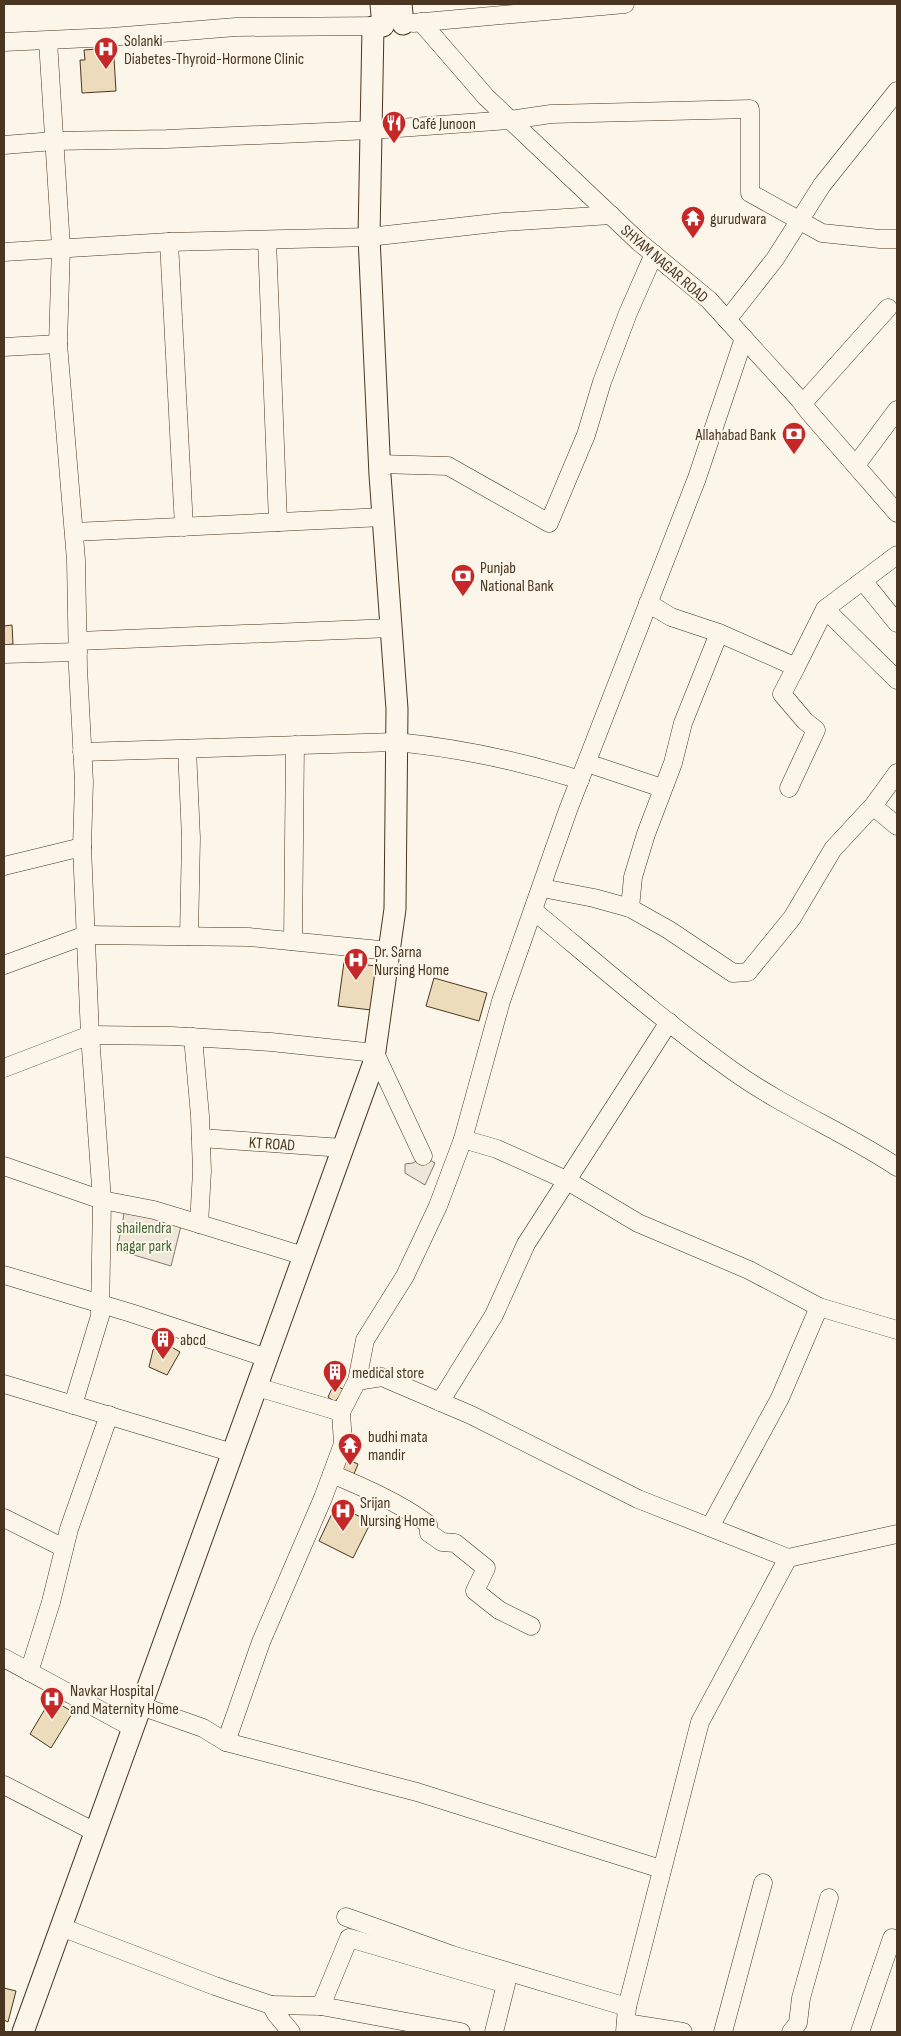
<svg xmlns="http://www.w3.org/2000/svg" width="901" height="2036" font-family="'Sofia Sans Condensed',sans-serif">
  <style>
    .green { fill: #ede6d9; stroke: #887966 }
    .building { fill: #ecdcbc; stroke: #4a3520 }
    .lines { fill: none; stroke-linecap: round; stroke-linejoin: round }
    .minor-casing { stroke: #4a3520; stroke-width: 19 }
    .major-casing { stroke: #4a3520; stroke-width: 23 }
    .minor { stroke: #fbf6e9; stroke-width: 18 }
    .major { stroke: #fbf6e9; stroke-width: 21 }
    .labels { text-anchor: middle; stroke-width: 4; stroke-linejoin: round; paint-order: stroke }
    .poi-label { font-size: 16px; fill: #4a3520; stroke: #fbf6e9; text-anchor: start }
    .street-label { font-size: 16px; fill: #4a3520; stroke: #fbf6e9 }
    .park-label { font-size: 16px; fill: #436837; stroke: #fbf6e9 }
  </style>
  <rect width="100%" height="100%" fill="#fbf6e9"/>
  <g class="green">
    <polygon points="423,1156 435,1163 425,1185 405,1173 405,1164 413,1163"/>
    <polygon points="125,1209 181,1226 171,1266 117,1250"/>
  </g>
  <g class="building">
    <polygon points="97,49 98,58 114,58 116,91 82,93 80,60 85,60 84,50"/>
    <polygon points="12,625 13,644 4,645 4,626"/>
    <polygon points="344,962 376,966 371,1010 338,1006"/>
    <polygon points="434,978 487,993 479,1021 426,1006"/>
    <polygon points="163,1342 180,1352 167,1375 149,1367 153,1350"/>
    <polygon points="334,1384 344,1390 335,1402 328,1397"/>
    <polygon points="346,1459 358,1464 354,1474 341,1469"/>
    <polygon points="336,1505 371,1522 353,1558 319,1541"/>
    <polygon points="51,1699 73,1712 51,1748 30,1734"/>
    <polygon points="4,1988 16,1991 8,2022 4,2020"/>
  </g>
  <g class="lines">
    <defs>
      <g id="minor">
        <polyline points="421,22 486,97 639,242 709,300 800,400 809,412 897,513"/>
        <polyline points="413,23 625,4"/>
        <polyline points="48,41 61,247 58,344 76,560 78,668 84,782 82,847 90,1035 102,1200 100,1316 73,1405"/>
        <polyline points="4,42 112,37 236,27 385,26"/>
        <polyline points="4,145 54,141 167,139 371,130 510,120 551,114 750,109 750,193 822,233 880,239 897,239"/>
        <polyline points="267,240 278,522"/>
        <polyline points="169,242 184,527"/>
        <polyline points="4,252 169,242 369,237 503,222 611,215"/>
        <polyline points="727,320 775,259 822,185 897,91"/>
        <polyline points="4,347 58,344"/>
        <polyline points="803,403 888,308"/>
        <polyline points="379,464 448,466 549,523 586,435 602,382 628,313 654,254"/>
        <polyline points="856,465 897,410"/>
        <polyline points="74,532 383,517"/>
        <polyline points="863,581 897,623"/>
        <polyline points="648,603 671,617 719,633 796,667 782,694 805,721 816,730 789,788"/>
        <polyline points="825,609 897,555"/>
        <polyline points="78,641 391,628"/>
        <polyline points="4,654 78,652"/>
        <polyline points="796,667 825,609 897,680"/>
        <polyline points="187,749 191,838 189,936"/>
        <path d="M82,752L396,742C459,748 520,761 580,780"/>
        <polyline points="587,763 662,788"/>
        <polyline points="873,806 897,826"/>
        <polyline points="4,866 82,847"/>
        <polyline points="542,888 594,898 630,908 669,930 733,973 748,972 792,918 833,849 873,806 897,773"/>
        <polyline points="630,908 633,877 646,834 673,763 683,723 719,633"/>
        <path d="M534,911C599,965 664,1022 733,1071C785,1108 844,1132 897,1167"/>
        <polyline points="293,941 295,745"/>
        <polyline points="4,965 86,935 249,937 390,951"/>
        <polyline points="193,1037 200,1116 202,1171 199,1224"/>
        <polyline points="4,1068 90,1035 172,1036 271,1042 375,1053 423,1156"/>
        <polyline points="201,1138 343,1148"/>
        <polyline points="463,1139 497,1149 566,1180 638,1223 749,1270 819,1307 897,1330"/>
        <polyline points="4,1166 102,1200 154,1210 304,1256"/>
        <polyline points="4,1275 131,1313 267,1358"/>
        <polyline points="357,1381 365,1340 405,1276 438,1206 463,1139 501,1001 568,810 697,478 744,338"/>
        <polyline points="4,1384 233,1453"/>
        <polyline points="257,1387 341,1412 357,1381 382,1377 471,1415 638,1499 788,1558 897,1534"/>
        <polyline points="440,1402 494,1315 526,1244 669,1022"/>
        <path d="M332,1474C365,1488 398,1502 428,1524L429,1533L442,1542L455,1543L486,1568L475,1591L499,1610L531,1626"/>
        <polyline points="4,1518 64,1548"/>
        <polyline points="710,1527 780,1398 819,1307"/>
        <polyline points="4,1658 133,1728"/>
        <polyline points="29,1672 51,1602 69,1529 109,1415"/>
        <polyline points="141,1706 203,1728 226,1742 417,1792 661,1869"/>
        <polyline points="226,1742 261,1642 323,1498 343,1444 341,1412"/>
        <polyline points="4,1785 95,1832"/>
        <polyline points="346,1917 452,1955 627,2007"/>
        <polyline points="61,1927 215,1986 271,2005 276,2014 291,2032"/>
        <polyline points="271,2005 321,2006 349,1938 506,1984 494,2032"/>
        <polyline points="321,2006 461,2032"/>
        <polyline points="626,2023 683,2032"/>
        <polyline points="625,2032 627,2007 700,1722 788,1558"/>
        <polyline points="723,2032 763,1883"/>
        <polyline points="791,2032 798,2023 801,1998 829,1898"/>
        <polyline points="860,2032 892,1938"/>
      </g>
      <g id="major">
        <polyline points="381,4 383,26"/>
        <polyline points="401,4 403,24"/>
        <polyline points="23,2032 373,1065 395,909 397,709 380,475 369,237 373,27"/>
      </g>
    </defs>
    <use href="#minor" class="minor-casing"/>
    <use href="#major" class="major-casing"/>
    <use href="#minor" class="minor"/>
    <use href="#major" class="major"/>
  </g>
  <defs>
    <symbol id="hospital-pin" viewBox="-11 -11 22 30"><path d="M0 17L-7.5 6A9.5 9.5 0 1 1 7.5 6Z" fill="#c62828" stroke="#fbf6e9"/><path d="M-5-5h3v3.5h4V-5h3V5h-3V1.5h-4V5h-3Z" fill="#fff"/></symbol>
    <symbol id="restaurant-pin" viewBox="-11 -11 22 30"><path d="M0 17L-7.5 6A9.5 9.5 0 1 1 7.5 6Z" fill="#c62828" stroke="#fbf6e9"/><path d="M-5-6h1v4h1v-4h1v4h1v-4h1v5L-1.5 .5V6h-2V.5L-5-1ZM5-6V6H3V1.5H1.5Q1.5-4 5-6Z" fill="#fff"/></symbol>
    <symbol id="temple-pin" viewBox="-11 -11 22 30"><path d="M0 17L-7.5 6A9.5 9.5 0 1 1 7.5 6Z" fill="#c62828" stroke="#fbf6e9"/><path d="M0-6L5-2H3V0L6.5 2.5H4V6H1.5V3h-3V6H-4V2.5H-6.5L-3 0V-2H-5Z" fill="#fff"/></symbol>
    <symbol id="bank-pin" viewBox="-11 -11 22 30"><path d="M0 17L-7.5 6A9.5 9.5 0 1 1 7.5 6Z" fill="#c62828" stroke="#fbf6e9"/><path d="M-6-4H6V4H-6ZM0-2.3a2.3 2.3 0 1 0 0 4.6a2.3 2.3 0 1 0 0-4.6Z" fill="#fff"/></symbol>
    <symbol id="building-pin" viewBox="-11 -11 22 30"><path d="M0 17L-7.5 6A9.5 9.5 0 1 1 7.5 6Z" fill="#c62828" stroke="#fbf6e9"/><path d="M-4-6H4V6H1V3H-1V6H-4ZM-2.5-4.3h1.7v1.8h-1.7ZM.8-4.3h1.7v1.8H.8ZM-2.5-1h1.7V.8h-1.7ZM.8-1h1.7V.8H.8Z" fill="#fff"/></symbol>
  </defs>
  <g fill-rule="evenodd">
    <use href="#hospital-pin" x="92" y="35" width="28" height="38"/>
    <use href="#restaurant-pin" x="380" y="109" width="28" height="38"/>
    <use href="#temple-pin" x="679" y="204" width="28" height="38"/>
    <use href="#bank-pin" x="780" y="420" width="28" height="38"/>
    <use href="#bank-pin" x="449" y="562" width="28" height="38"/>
    <use href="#hospital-pin" x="342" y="946" width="28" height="38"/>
    <use href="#building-pin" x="149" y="1325" width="28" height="38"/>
    <use href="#building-pin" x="321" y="1358" width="28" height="38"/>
    <use href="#temple-pin" x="336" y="1431" width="28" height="38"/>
    <use href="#hospital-pin" x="329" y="1497" width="28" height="38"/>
    <use href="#hospital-pin" x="38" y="1685" width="28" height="38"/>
  </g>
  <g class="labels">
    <g class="poi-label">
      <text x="124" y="46">Solanki<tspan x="124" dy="18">Diabetes-Thyroid-Hormone Clinic</tspan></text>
      <text x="412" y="129">Café Junoon</text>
      <text x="710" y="224">gurudwara</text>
      <text x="776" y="440" text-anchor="end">Allahabad Bank</text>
      <text x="480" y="573">Punjab<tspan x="480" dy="18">National Bank</tspan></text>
      <text x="374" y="957">Dr. Sarna<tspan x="374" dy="18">Nursing Home</tspan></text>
      <text x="180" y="1345">abcd</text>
      <text x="352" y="1378">medical store</text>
      <text x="368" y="1442">budhi mata<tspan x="368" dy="18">mandir</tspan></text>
      <text x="360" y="1508">Srijan<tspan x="360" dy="18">Nursing Home</tspan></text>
      <text x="70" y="1696">Navkar Hospital<tspan x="70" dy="18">and Maternity Home</tspan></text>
    </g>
    <g class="street-label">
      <text transform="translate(665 263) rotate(41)" y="6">SHYAM NAGAR ROAD</text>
      <text transform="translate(272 1143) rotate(4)" y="6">KT ROAD</text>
    </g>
    <g class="park-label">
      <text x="144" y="1233">shailendra<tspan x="144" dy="18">nagar park</tspan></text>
    </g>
  </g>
  <rect width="901" height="2036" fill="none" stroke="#4a3520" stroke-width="10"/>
</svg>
